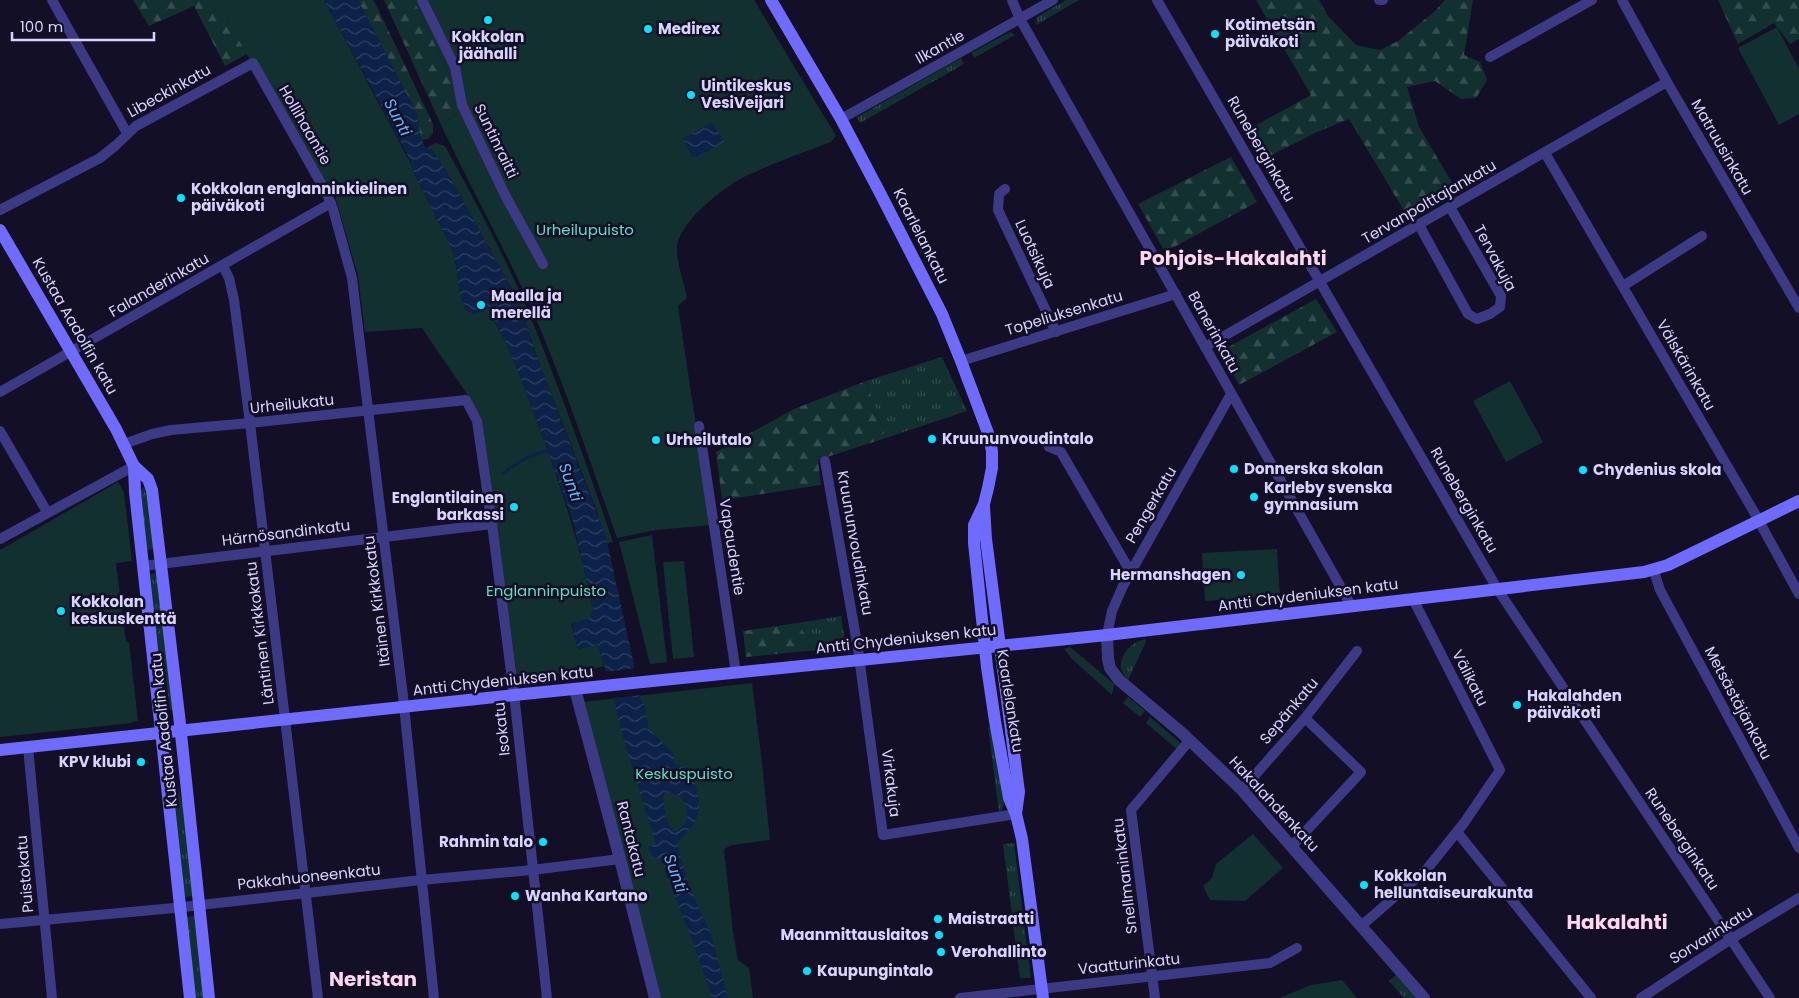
<svg xmlns="http://www.w3.org/2000/svg" width="1799" height="998" font-family="Poppins,sans-serif">
  <style>
    .grass { fill: url(#grass-tufts) }
    .forest { fill: url(#forest-firs) }
    .green { fill: #12302f }
    .water { fill: url(#water-waves); fill-rule: evenodd }
    .pier { fill: #130f26 }
    .lines { fill: none; stroke-linecap: round; stroke-linejoin: round }
    .stream { stroke: #0c2248; stroke-width: 3 }
    .minor { stroke: #3d3a85; stroke-width: 10 }
    .tertiary { stroke: #3d3a85; stroke-width: 12 }
    .secondary { stroke: #6f6bff; stroke-width: 12 }
    .poi-dot { fill: #00e5ff; stroke: #130f26; stroke-width: 2 }
    .labels { text-anchor: middle; stroke-width: 5; stroke-linejoin: round; paint-order: stroke }
    .poi-label { font-size: 15px; font-weight: bold; fill: #d9d4ff; stroke: #130f26; text-anchor: start }
    .street-label { font-size: 15px; fill: #d9d4ff; stroke: #130f26 }
    .park-label { font-size: 15px; fill: #5fe0c0; stroke: #130f26 }
    .water-label { font-size: 16px; font-style: italic; fill: #62b6ff; stroke: #130f26 }
    .district-label { font-size: 20px; font-weight: bold; fill: #ffd6f0; stroke: #130f26 }
  </style>
  <defs>
    <pattern id="grass-tufts" width="24" height="20" patternUnits="userSpaceOnUse" patternTransform="scale(1.25)"><rect width="24" height="20" fill="#12302f"/><path d="M3 7l-1-3M5 7V3M7 7l1-3M15 17l-1-3M17 17v-4M19 17l1-3" fill="none" stroke="#344d4e"/></pattern>
    <pattern id="forest-firs" width="22" height="20" patternUnits="userSpaceOnUse" patternTransform="scale(1.25)"><rect width="22" height="20" fill="#12302f"/><path d="M5 1l3.5 6h-7zM16 11l3.5 6h-7z" fill="#344d4e"/></pattern>
    <pattern id="water-waves" width="16" height="10" patternUnits="userSpaceOnUse" patternTransform="scale(1.25)"><rect width="16" height="10" fill="#0c2248"/><path d="M0 5q4-4 8 0t8 0" fill="none" stroke="#2f4163"/></pattern>
  </defs>
  <rect width="100%" height="100%" fill="#130f26"/>
  <g class="grass">
    <polygon points="1066,0 1079,0 1036,25 1037,17"/>
    <polygon points="1010,32 1015,35 974,58 971,53"/>
    <polygon points="961,58 964,64 860,123 857,117"/>
    <polygon points="942,357 967,411 886,438 866,381"/>
    <polygon points="143,488 146,489 155,549 147,550 141,489"/>
    <polygon points="157,573 173,710 170,710 165,671 159,654 150,574"/>
    <polygon points="841,616 845,641 842,650 806,651 809,647 807,637 797,623"/>
    <path d="M1145,639L1146,642L1128,680C1111,665 1127,643 1145,639Z"/>
    <polygon points="1070,647 1114,684 1112,695 1071,658 1064,649"/>
    <polygon points="1128,697 1145,711 1140,717 1123,703"/>
    <polygon points="1150,717 1183,745 1178,750 1146,723"/>
    <polygon points="992,726 995,737 1004,803 1002,810 999,812 988,727"/>
    <polygon points="170,753 174,753 176,780 184,809 193,896 185,897"/>
    <polygon points="1014,843 1031,978 1020,978 1003,844"/>
    <polygon points="195,916 204,998 194,998 186,917"/>
    <polygon points="1396,975 1416,998 1404,998 1389,981"/>
  </g>
  <g class="forest">
    <polygon points="133,0 217,0 247,54 225,66 194,6 149,26"/>
    <polygon points="358,0 373,0 379,11 433,124 433,133 428,139 422,140 420,136 418,116"/>
    <polygon points="384,0 414,0 456,89 459,111 442,127"/>
    <polygon points="1256,0 1319,0 1328,16 1356,45 1380,50 1398,41 1435,11 1445,0 1473,0 1464,55 1480,62 1487,80 1476,98 1461,99 1435,81 1407,87 1419,127 1457,191 1409,219 1349,119 1315,133 1260,161 1247,130 1311,95"/>
    <polygon points="1718,0 1799,0 1799,39 1790,44 1774,23 1738,44"/>
    <polygon points="1231,157 1257,202 1165,252 1138,204"/>
    <polygon points="1316,299 1337,332 1239,385 1221,351"/>
    <polygon points="866,381 886,438 818,460 821,485 722,500 716,452 794,409"/>
    <polygon points="797,623 807,637 809,647 806,651 746,657 743,631"/>
  </g>
  <g class="green">
    <path d="M217,0H324L409,160L414,173L451,247C459,267 456,290 466,310L474,314L490,308L496,319L494,321C511,350 523,384 535,416C559,480 580,543 593,610L590,618L571,624L578,649L598,644L604,666L591,670L517,677L480,416L471,400L422,328L365,332L358,276L335,196L323,194Z"/>
    <path d="M414,0H754L836,136L831,142C803,153 773,163 746,176C725,186 676,224 677,249C677,265 684,282 687,298L678,306L711,525L656,530L617,538C589,458 562,378 528,300C501,242 470,186 442,127L459,111L456,89Z"/>
    <polygon points="1777,27 1799,69 1799,114 1779,125 1738,48"/>
    <path d="M436,143L445,146C474,199 502,251 526,306C558,384 586,462 613,542L607,543L596,509L537,357L525,319L513,291L451,179L433,151L426,148Z"/>
    <polygon points="1510,381 1543,442 1506,462 1473,401"/>
    <polygon points="118,482 124,493 132,561 116,563 126,642 129,642 138,721 132,722 132,723 0,737 0,550"/>
    <polygon points="652,535 667,662 650,664 619,542"/>
    <polygon points="1277,549 1280,596 1205,601 1202,553"/>
    <polygon points="684,561 694,657 673,659 663,562"/>
    <polygon points="752,683 761,754 770,840 732,845 724,849 733,932 738,960 749,968 753,998 660,998 583,702"/>
    <polygon points="1253,834 1283,868 1245,901 1210,900 1203,886 1212,878 1216,864"/>
    <polygon points="1342,980 1357,998 1279,998 1311,985"/>
  </g>
  <g class="water">
    <path d="M324,0H358L418,116L420,136L426,148L433,151L451,179L513,291L525,319L537,357L606,537L633,660L640,697L645,707L649,729L673,753L674,763L691,770C695,783 701,801 698,814C696,825 684,835 677,843L689,886L711,934L728,998H712L693,942L660,858H652L648,847L656,844L624,741L616,710L615,702L598,645L578,649L571,623L590,618L593,610L591,600L573,522L547,448L520,376L502,335L494,320L496,319L490,308L474,314L466,310C456,290 459,268 451,247L414,173L407,154ZM666,793C682,791 691,809 686,823L676,832C665,827 665,808 663,797Z"/>
    <polygon points="712,122 724,142 694,159 682,139"/>
  </g>
  <polygon class="pier" points="637,668 642,695 612,698 603,672"/>
  <g class="lines">
    <polyline class="stream" points="503,473 526,458 551,449"/>
    <g class="minor">
      <polyline points="52,0 127,133"/>
      <polyline points="422,0 455,67 462,105 505,195 543,264"/>
      <polyline points="1012,0 1020,19 1352,607"/>
      <polyline points="1157,0 1498,590 1770,998"/>
      <polyline points="1379,0 1383,0"/>
      <polyline points="1622,0 1667,82 1799,308"/>
      <polyline points="1490,57 1592,0"/>
      <polyline points="841,119 1053,0"/>
      <polyline points="1545,153 1754,512 1799,594"/>
      <polyline points="1005,189 999,194 998,210 1056,332"/>
      <polyline points="0,210 100,158 115,146 136,126 253,63 327,194 333,209 352,278 403,696 434,998"/>
      <polyline points="1419,225 1468,314 1477,319 1490,314 1500,307 1501,296 1450,207"/>
      <polyline points="223,266 229,278 234,300 250,423 318,998"/>
      <polyline points="1623,286 1702,236"/>
      <polyline points="1205,347 1667,82"/>
      <polyline points="961,361 1176,294"/>
      <polyline points="0,392 331,203"/>
      <polyline points="699,426 736,673"/>
      <polyline points="0,431 47,512"/>
      <polyline points="124,444 152,434 171,430 250,423 466,400 477,421 492,524 515,703 547,998"/>
      <polyline points="1049,447 1061,452 1130,571"/>
      <polyline points="825,461 858,649 883,835 1016,814"/>
      <polyline points="0,539 134,466"/>
      <polyline points="143,566 492,524"/>
      <polyline points="1654,571 1660,590 1799,848"/>
      <polyline points="1107,635 1112,611 1123,586 1231,394"/>
      <polyline points="28,747 52,998"/>
      <polyline points="1242,790 1305,718 1357,651"/>
      <polyline points="1457,832 1591,998"/>
      <polyline points="1292,846 1361,772 1305,718"/>
      <polyline points="0,924 174,908 421,880 532,870 620,859"/>
      <polyline points="1361,926 1427,869 1464,823 1500,770 1413,599"/>
      <polyline points="960,998 1270,963 1297,948"/>
      <polyline points="1155,998 1131,810 1190,740"/>
      <polyline points="1641,998 1731,939 1799,898"/>
    </g>
    <g class="tertiary">
      <polyline points="1107,635 1108,659 1110,668 1119,680 1182,733 1242,790 1424,998"/>
      <polyline points="575,689 620,859 655,998"/>
    </g>
    <g class="secondary">
      <polyline points="771,0 841,119 879,191 942,314 961,361 988,433 992,451 992,468 988,488 984,504 974,525 974,543 987,667 995,721 1009,798 1016,814 1022,839 1043,998"/>
      <polyline points="0,230 116,429 134,466 148,479 152,490 179,715 209,998"/>
      <polyline points="134,466 135,492 190,998"/>
      <polyline points="984,506 986,539 1019,792 1016,814"/>
      <polyline points="0,750 514,695 1107,635 1644,572 1668,565 1799,501"/>
    </g>
  </g>
  <g class="poi-dot">
    <circle cx="488" cy="20" r="5"/>
    <circle cx="648" cy="29" r="5"/>
    <circle cx="1215" cy="34" r="5"/>
    <circle cx="691" cy="95" r="5"/>
    <circle cx="181" cy="198" r="5"/>
    <circle cx="481" cy="305" r="5"/>
    <circle cx="932" cy="439" r="5"/>
    <circle cx="656" cy="440" r="5"/>
    <circle cx="1234" cy="469" r="5"/>
    <circle cx="1583" cy="470" r="5"/>
    <circle cx="1254" cy="497" r="5"/>
    <circle cx="514" cy="507" r="5"/>
    <circle cx="1241" cy="575" r="5"/>
    <circle cx="61" cy="611" r="5"/>
    <circle cx="1517" cy="705" r="5"/>
    <circle cx="141" cy="762" r="5"/>
    <circle cx="543" cy="842" r="5"/>
    <circle cx="1364" cy="885" r="5"/>
    <circle cx="515" cy="896" r="5"/>
    <circle cx="938" cy="919" r="5"/>
    <circle cx="939" cy="935" r="5"/>
    <circle cx="941" cy="952" r="5"/>
    <circle cx="807" cy="971" r="5"/>
  </g>
  <g class="labels">
    <g class="poi-label">
      <text x="1225" y="30">Kotimetsän<tspan x="1225" dy="17">päiväkoti</tspan></text>
      <text x="658" y="34">Medirex</text>
      <text x="488" y="42" text-anchor="middle">Kokkolan<tspan x="488" dy="17">jäähalli</tspan></text>
      <text x="701" y="91">Uintikeskus<tspan x="701" dy="17">VesiVeijari</tspan></text>
      <text x="191" y="194">Kokkolan englanninkielinen<tspan x="191" dy="17">päiväkoti</tspan></text>
      <text x="491" y="301">Maalla ja<tspan x="491" dy="17">merellä</tspan></text>
      <text x="942" y="444">Kruununvoudintalo</text>
      <text x="666" y="445">Urheilutalo</text>
      <text x="1244" y="474">Donnerska skolan</text>
      <text x="1593" y="475">Chydenius skola</text>
      <text x="1264" y="493">Karleby svenska<tspan x="1264" dy="17">gymnasium</tspan></text>
      <text x="504" y="503" text-anchor="end">Englantilainen<tspan x="504" dy="17">barkassi</tspan></text>
      <text x="1231" y="580" text-anchor="end">Hermanshagen</text>
      <text x="71" y="607">Kokkolan<tspan x="71" dy="17">keskuskenttä</tspan></text>
      <text x="1527" y="701">Hakalahden<tspan x="1527" dy="17">päiväkoti</tspan></text>
      <text x="131" y="767" text-anchor="end">KPV klubi</text>
      <text x="533" y="847" text-anchor="end">Rahmin talo</text>
      <text x="1374" y="881">Kokkolan<tspan x="1374" dy="17">helluntaiseurakunta</tspan></text>
      <text x="525" y="901">Wanha Kartano</text>
      <text x="948" y="924">Maistraatti</text>
      <text x="929" y="940" text-anchor="end">Maanmittauslaitos</text>
      <text x="951" y="957">Verohallinto</text>
      <text x="817" y="976">Kaupungintalo</text>
    </g>
    <g class="street-label">
      <text transform="translate(940 47) rotate(-29)" y="5">Ilkantie</text>
      <text transform="translate(169 91) rotate(-29)" y="5">Libeckinkatu</text>
      <text transform="translate(305 125) rotate(60)" y="5">Hollihaantie</text>
      <text transform="translate(496 141) rotate(64)" y="5">Suntinraitti</text>
      <text transform="translate(1722 147) rotate(60)" y="5">Matruusinkatu</text>
      <text transform="translate(1261 149) rotate(60)" y="5">Runeberginkatu</text>
      <text transform="translate(1429 202) rotate(-30)" y="5">Tervanpolttajankatu</text>
      <text transform="translate(921 236) rotate(63)" y="5">Kaarlelankatu</text>
      <text transform="translate(1035 254) rotate(65)" y="5">Luotsikuja</text>
      <text transform="translate(1495 258) rotate(62)" y="5">Tervakuja</text>
      <text transform="translate(159 285) rotate(-30)" y="5">Falanderinkatu</text>
      <text transform="translate(1064 313) rotate(-17)" y="5">Topeliuksenkatu</text>
      <text transform="translate(75 326) rotate(60)" y="5">Kustaa Aadolfin katu</text>
      <text transform="translate(1214 332) rotate(61)" y="5">Banerinkatu</text>
      <text transform="translate(1686 365) rotate(60)" y="5">Välskärinkatu</text>
      <text transform="translate(292 404) rotate(-6)" y="5">Urheilukatu</text>
      <text transform="translate(1464 500) rotate(60)" y="5">Runeberginkatu</text>
      <text transform="translate(1151 505) rotate(-60)" y="5">Pengerkatu</text>
      <text transform="translate(286 533) rotate(-7)" y="5">Härnösandinkatu</text>
      <text transform="translate(855 543) rotate(80)" y="5">Kruununvoudinkatu</text>
      <text transform="translate(732 547) rotate(81)" y="5">Vapaudentie</text>
      <text transform="translate(1308 595) rotate(-7)" y="5">Antti Chydeniuksen katu</text>
      <text transform="translate(377 601) rotate(-97)" y="5">Itäinen Kirkkokatu</text>
      <text transform="translate(260 633) rotate(-97)" y="5">Läntinen Kirkkokatu</text>
      <text transform="translate(906 639) rotate(-6)" y="5">Antti Chydeniuksen katu</text>
      <text transform="translate(1470 678) rotate(63)" y="5">Välikatu</text>
      <text transform="translate(503 681) rotate(-6)" y="5">Antti Chydeniuksen katu</text>
      <text transform="translate(1010 701) rotate(81)" y="5">Kaarlelankatu</text>
      <text transform="translate(1738 703) rotate(62)" y="5">Metsästäjänkatu</text>
      <text transform="translate(1289 711) rotate(-50)" y="5">Sepänkatu</text>
      <text transform="translate(502 729) rotate(-96)" y="5">Isokatu</text>
      <text transform="translate(164 730) rotate(-96)" y="5">Kustaa Aadolfin katu</text>
      <text transform="translate(891 783) rotate(83)" y="5">Virkakuja</text>
      <text transform="translate(1274 804) rotate(47)" y="5">Hakalahdenkatu</text>
      <text transform="translate(631 839) rotate(76)" y="5">Rantakatu</text>
      <text transform="translate(1682 839) rotate(56)" y="5">Runeberginkatu</text>
      <text transform="translate(25 874) rotate(-95)" y="5">Puistokatu</text>
      <text transform="translate(1125 876) rotate(-97)" y="5">Snellmaninkatu</text>
      <text transform="translate(309 877) rotate(-6)" y="5">Pakkahuoneenkatu</text>
      <text transform="translate(1711 935) rotate(-32)" y="5">Sorvarinkatu</text>
      <text transform="translate(1129 964) rotate(-6)" y="5">Vaatturinkatu</text>
    </g>
    <g class="park-label">
      <text x="585" y="235">Urheilupuisto</text>
      <text x="546" y="596">Englanninpuisto</text>
      <text x="684" y="779">Keskuspuisto</text>
    </g>
    <g class="water-label">
      <text transform="translate(398 117) rotate(62)" y="6">Sunti</text>
      <text transform="translate(571 482) rotate(70)" y="6">Sunti</text>
      <text transform="translate(676 873) rotate(70)" y="6">Sunti</text>
    </g>
    <g class="district-label">
      <text x="1233" y="265">Pohjois-Hakalahti</text>
      <text x="1617" y="929">Hakalahti</text>
      <text x="373" y="986">Neristan</text>
    </g>
  </g>
  <path d="M12 32v8h142v-8" fill="none" stroke="#d9d4ff" stroke-width="2.5"/>
  <text x="20" y="32" font-size="15" fill="#d9d4ff" stroke="#130f26" stroke-width="4" paint-order="stroke">100 m</text>
</svg>
